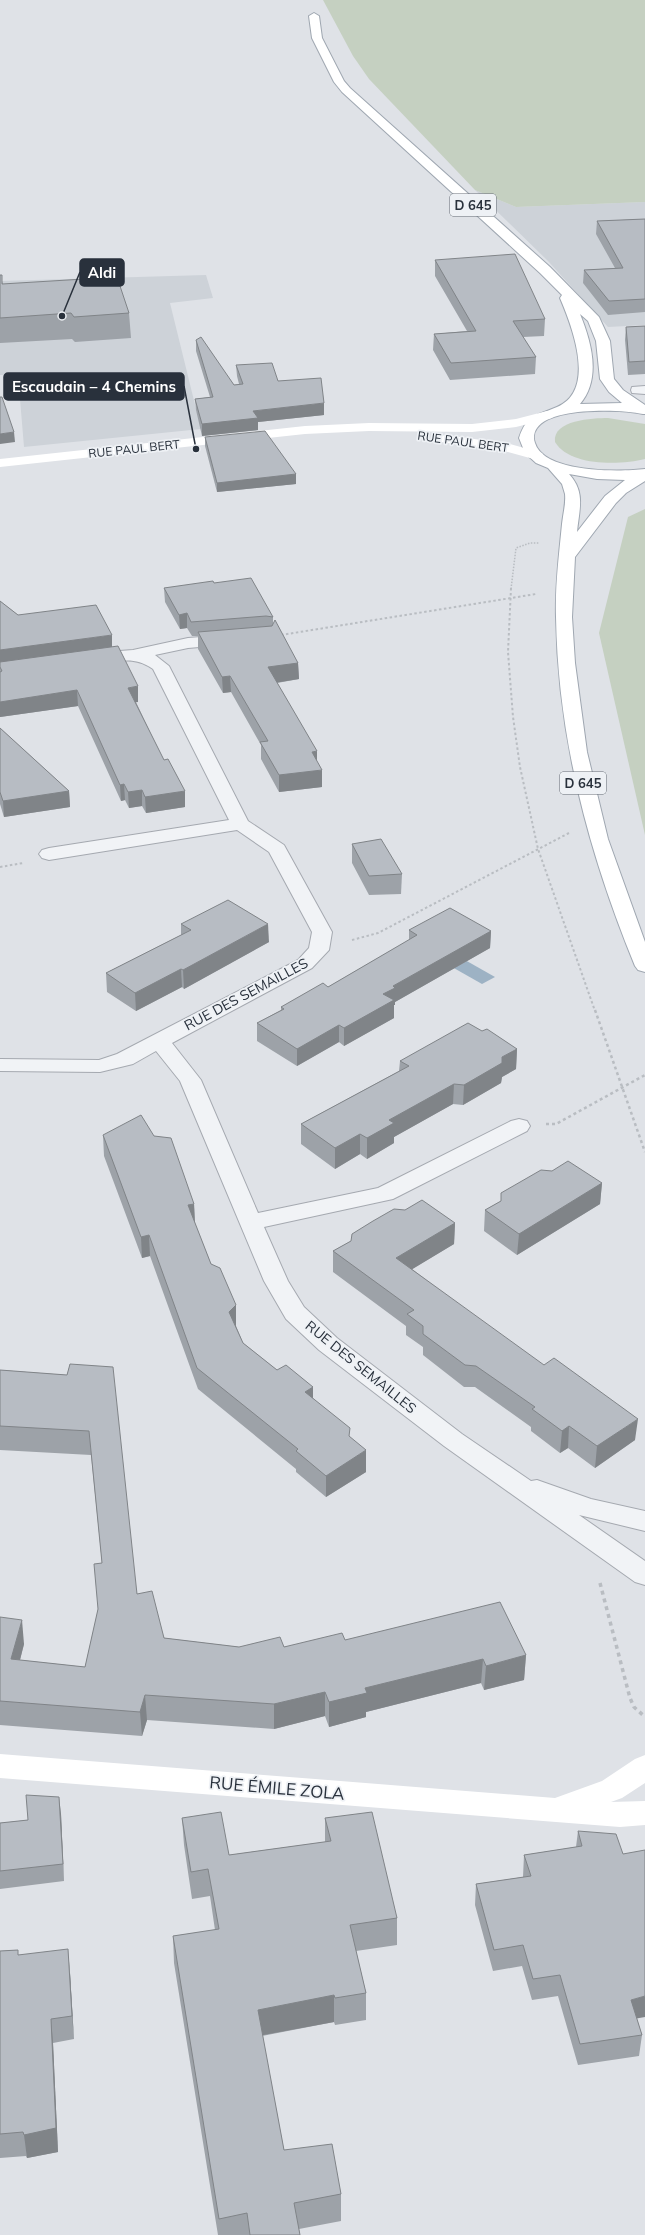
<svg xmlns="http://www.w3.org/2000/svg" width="645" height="2235" font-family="Mulish,sans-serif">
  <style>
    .built { fill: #cdd2d8 }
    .green { fill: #c5d0c1 }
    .water { fill: #9db2c4 }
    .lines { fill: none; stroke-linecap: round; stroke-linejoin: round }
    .lane-casing { stroke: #a5a9b0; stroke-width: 2 }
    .street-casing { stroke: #a5a9b0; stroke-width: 2 }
    .primary-casing { stroke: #9fa7b1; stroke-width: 2 }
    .path-far3 { stroke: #b9bdc2; stroke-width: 1.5; stroke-dasharray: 1.5 1.5; stroke-linecap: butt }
    .path-far2 { stroke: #b9bdc2; stroke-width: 2; stroke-dasharray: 2.5 2.5; stroke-linecap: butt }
    .path-far1 { stroke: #b9bdc2; stroke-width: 2.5; stroke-dasharray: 3 3; stroke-linecap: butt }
    .path { stroke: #b9bdc2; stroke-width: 3.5; stroke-dasharray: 4 4; stroke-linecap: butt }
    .lane { fill: #f1f3f6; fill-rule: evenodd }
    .street { fill: #f1f3f6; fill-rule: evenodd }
    .secondary { fill: #fff; fill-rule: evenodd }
    .primary { fill: #fff; fill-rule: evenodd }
    .wall { fill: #9da2a8 }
    .shaded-wall { fill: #808488 }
    .building { fill: #b7bcc3; stroke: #808488 }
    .labels { text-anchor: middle; stroke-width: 3.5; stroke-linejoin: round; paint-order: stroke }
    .far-street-label { font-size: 12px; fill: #29313c; stroke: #eef1f5 }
    .shield { fill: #eef1f5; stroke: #646b74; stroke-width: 1 }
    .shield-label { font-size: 13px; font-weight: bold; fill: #29313c }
    .street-label { font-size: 14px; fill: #29313c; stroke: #eef1f5 }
    .near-street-label { font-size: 17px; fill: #29313c; stroke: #eef1f5 }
    .leader { fill: none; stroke: #29313c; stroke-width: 1.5 }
    .callout-dot { fill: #29313c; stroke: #eef1f5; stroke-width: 1.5 }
    .callout { fill: #29313c; stroke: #29313c; stroke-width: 1.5 }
    .callout-label { font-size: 15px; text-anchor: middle; font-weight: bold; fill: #fff }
  </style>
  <rect width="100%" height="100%" fill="#dfe2e7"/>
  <g class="built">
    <polygon points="475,190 516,207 645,202 645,325 608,327 548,261"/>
    <polygon points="206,275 213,298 170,303 201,429 24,447 18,375 0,375 0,281"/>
  </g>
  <g class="green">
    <polygon points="323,0 645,0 645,202 516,207 475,190 369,79 353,56"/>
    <path d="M608,418L645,424V459C621,465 570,467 555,442C552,420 593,418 608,418Z"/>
    <polygon points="645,509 645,835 599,633 628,517"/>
  </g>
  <polygon class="water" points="465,960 495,977 482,984 452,967"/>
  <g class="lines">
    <defs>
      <polygon id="lane" points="645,386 645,394 632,393 631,390 632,387"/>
      <path id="street" d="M228,635L234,636L236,640L234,644L188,648L155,655L169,666L248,821L284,845L332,932L329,950L312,968L172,1043L201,1080L258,1213L378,1188L511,1121L519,1119L527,1121L530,1126L527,1131L393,1199L264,1227L288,1281L304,1307L337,1338L462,1434L531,1481L537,1480L591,1499L645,1511V1531L579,1515L645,1561V1585L635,1582L444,1446L319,1350L286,1319L264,1281L180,1081L156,1051L133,1064L100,1072L0,1071V1059L99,1060L117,1054L298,960L309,948L312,932L269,852L237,830L49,860L42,858L39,854L42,850L49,848L229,820L153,669C128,651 110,668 86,662L83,658L86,654L92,653L133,650L188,638Z"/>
      <path id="primary" d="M314,13L319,16L322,38L344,81L350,88L550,267L599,317L610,341L614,379L623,390L645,405V414H643C621,409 551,407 537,428C534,432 533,438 535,443C544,473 619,472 645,469V481L626,493L616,503L575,557L572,617L575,663L587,752L608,839L645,942V972L638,970L635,966C589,854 558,739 556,617C555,586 559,555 562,524C563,514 566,504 565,494L562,484L548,468L536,463L525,453L519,438C527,414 536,416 557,407C597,390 572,326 560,298L562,295L540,273L342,92L334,82L312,38L309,16ZM580,314L588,321L596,341L600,379L609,392L622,403L580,404C602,378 591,341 580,314ZM569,474L597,479L625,480L605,496L577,532C579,510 586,492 569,474Z"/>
    </defs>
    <use href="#lane" class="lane-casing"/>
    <use href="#street" class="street-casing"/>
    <use href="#primary" class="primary-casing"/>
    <polyline class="path-far3" points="511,589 516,548 530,543 539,543"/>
    <g class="path-far2">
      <polyline points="511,588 508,652 513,717 520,767 538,849 595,1011"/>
      <polyline points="281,635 536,594"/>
      <polyline points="0,867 23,863"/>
      <polyline points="352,940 378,933 569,833"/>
    </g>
    <g class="path-far1">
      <polyline points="595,1010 645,1152"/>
      <polyline points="546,1124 556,1124 645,1075"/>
    </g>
    <polyline class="path" points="600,1583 630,1698 634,1707 645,1717"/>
    <use href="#lane" class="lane"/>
    <use href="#street" class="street"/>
    <g class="secondary">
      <polygon points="547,411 552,412 554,415 552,418 516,427 472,432 369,431 305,434 0,467 0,459 305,426 369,423 472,424 516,419"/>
      <polygon points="446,435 510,444 542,453 544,456 542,459 537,460 508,452 441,442 439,439 441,436"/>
      <polygon points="0,1754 555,1798 602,1781 635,1759 645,1755 645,1783 622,1798 611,1802 645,1801 645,1825 620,1827 0,1778"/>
    </g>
    <use href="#primary" class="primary"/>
  </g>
  <g class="wall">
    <polygon points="645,219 645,312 608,315 583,283 584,270 615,268 596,234 597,221"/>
    <polygon points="435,260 545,319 544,336 523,337 536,357 535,374 450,380 433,350 434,334 467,331 435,276"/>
    <polygon points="0,275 3,284 129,313 131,338 75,342 72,339 0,343"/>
    <polygon points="645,326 645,374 628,375 625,340 626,327"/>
    <polygon points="196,340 234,385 239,384 237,376 236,365 278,381 324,415 258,422 258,430 202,436 196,410 195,399 210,397 196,351"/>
    <polygon points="205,437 296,474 296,484 217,492 205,446"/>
    <polygon points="214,583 273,617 273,625 298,663 299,679 277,683 317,762 322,787 279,792 261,759 261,745 231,692 223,693 198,649 198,636 192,636 187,628 180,629 165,602 164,588"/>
    <polygon points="0,601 18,615 112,647 138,702 136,702 185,807 146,813 142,806 129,808 125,800 121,801 78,706 0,717"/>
    <polygon points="0,728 69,791 70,807 4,817 0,804"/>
    <polygon points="352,844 402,874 401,894 369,895 352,863"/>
    <polygon points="181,924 269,942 184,989 182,987 136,1011 107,992 106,973 181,935"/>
    <polygon points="409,930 491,931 490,948 395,1002 395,1005 394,1005 394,1018 344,1046 339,1042 297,1066 257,1041 257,1023 281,1010 281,1007 328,987 409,940"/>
    <polygon points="482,1031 517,1049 516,1069 502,1077 501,1083 463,1105 453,1104 394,1137 394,1143 367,1159 360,1154 335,1169 301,1144 301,1124 399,1071 400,1061"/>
    <polygon points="103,1135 194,1204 195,1224 211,1264 243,1343 277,1370 313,1387 313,1398 350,1437 366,1472 326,1497 296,1472 296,1469 198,1389 150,1256 142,1258 104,1156"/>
    <polygon points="602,1183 600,1204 517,1255 484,1231 485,1210 501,1201 501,1193"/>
    <polygon points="455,1223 454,1244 412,1269 635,1440 595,1468 568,1448 560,1453 531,1431 531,1427 475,1387 464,1387 423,1355 423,1347 406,1335 406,1326 333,1272 333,1251 351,1241"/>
    <polygon points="70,1364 137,1594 164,1638 239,1647 284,1647 345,1640 526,1655 524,1680 484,1690 481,1683 366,1712 366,1717 329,1727 325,1716 274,1729 147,1720 142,1736 0,1725 0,1617 24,1644 20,1660 85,1667 98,1610 102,1563 91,1455 0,1450 0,1370 67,1375"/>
    <polygon points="61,1814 64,1881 0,1889 0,1823 28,1820"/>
    <polygon points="182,1818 229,1855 325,1842 325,1818 397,1918 397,1945 356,1951 366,1993 366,2020 335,2025 334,2022 262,2036 284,2150 341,2194 341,2221 299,2229 300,2235 218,2235 174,1963 173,1936 215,1930 210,1896 192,1899 184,1845"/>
    <polygon points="578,1831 642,2035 639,2056 578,2065 558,1996 532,2000 522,1966 493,1971 475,1905 476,1884 523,1877 524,1855 576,1847"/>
    <polygon points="18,1950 18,1955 70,1973 74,2039 53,2043 58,2152 27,2158 26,2156 0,2158 0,1951"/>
  </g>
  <g class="shaded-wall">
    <polygon points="324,403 324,415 258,422 258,430 202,436 202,424 253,411"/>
    <polygon points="14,432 15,442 0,444 0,434"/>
    <polygon points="296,474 296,484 217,492 217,483"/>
    <polygon points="187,613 187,628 180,629 179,615"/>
    <polygon points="112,635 112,649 0,664 0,650"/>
    <polygon points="298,663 299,679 268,684 268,667"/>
    <polygon points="230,676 231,692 223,693 222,677"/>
    <polygon points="138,686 138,702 129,703 128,688"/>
    <polygon points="77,690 78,706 0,717 0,702"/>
    <polygon points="317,751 317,768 312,752"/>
    <polygon points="322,770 322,787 279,792 279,775"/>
    <polygon points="124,784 125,800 121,801 120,785"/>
    <polygon points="142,790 142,806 129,808 128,792"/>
    <polygon points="69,791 70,807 4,817 3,801"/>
    <polygon points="185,791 185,807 146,813 145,797"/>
    <polygon points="268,924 269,942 184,989 183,970"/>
    <polygon points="491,931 490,948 395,1002 395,1005 394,1005 394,1018 344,1046 344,1028 383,994 393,986"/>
    <polygon points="181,969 182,987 136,1011 135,993"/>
    <polygon points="339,1025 339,1042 297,1066 297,1049"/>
    <polygon points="517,1049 516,1069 502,1077 501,1083 463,1105 464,1085 502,1057"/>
    <polygon points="454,1084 453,1104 394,1137 394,1143 367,1159 367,1138 389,1120"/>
    <polygon points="360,1134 360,1154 335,1169 335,1148"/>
    <polygon points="602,1183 600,1204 517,1255 519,1234"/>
    <polygon points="194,1204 195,1225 188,1205"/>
    <polygon points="455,1223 454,1244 396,1279 396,1258"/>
    <polygon points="149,1235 150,1256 142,1258 141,1237"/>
    <polygon points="236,1305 236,1327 230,1333 229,1312"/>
    <polygon points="313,1387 313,1408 305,1392"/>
    <polygon points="638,1419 635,1440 595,1468 597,1446"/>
    <polygon points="569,1426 568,1448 560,1453 562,1431"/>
    <polygon points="366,1450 366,1472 326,1497 326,1476"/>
    <polygon points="22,1620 24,1644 14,1683 11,1659"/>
    <polygon points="526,1655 524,1680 484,1690 486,1666"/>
    <polygon points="483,1659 481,1683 366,1712 366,1717 329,1727 329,1702 365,1688"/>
    <polygon points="325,1692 325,1716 274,1729 274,1704"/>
    <polygon points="145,1695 147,1720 142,1736 140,1712"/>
    <polygon points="59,1797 61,1814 64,1881 63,1864"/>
    <polygon points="68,1949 70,1973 74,2039 72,2016"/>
    <polygon points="334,1995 334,2022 258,2036 258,2010"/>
    <polygon points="645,1996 645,2017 628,2020 631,2000"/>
    <polygon points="51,2019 53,2043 58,2152 27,2158 24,2135"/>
  </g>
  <g class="building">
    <polygon points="645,219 645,299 609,301 584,270 623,268 597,221"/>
    <polygon points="515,254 545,319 513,321 536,357 451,363 434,334 476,331 435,260"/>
    <polygon points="0,275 2,275 2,284 117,277 129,313 74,317 71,313 0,318"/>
    <polygon points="645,326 645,361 629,362 626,327"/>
    <polygon points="201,337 234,385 243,384 236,365 272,363 278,381 321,378 324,403 253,411 258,418 202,424 195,399 213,397 196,340"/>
    <polygon points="0,397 2,397 14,432 0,434"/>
    <polygon points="265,431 296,474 217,483 205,437"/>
    <polygon points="251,578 273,617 266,616 191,622 187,613 179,615 164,588 213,581 214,583"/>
    <polygon points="0,601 18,615 96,605 112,635 0,650"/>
    <polygon points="275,620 298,663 268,667 317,751 312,752 322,770 279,775 260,742 268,741 230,676 222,677 198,632 272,626"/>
    <polygon points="118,646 138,686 128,688 164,760 168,759 185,791 145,797 142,790 128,792 124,784 120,785 77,690 0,702 0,672 2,671 0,667 0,662"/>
    <polygon points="0,728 69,791 3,801 0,792"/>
    <polygon points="381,839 402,874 369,876 352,844"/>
    <polygon points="228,900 268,924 183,970 181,969 135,993 106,973 191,930 181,924"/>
    <polygon points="450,908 491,931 393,986 395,988 383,994 394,1000 344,1028 339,1025 297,1049 257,1023 284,1009 281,1007 323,983 328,987 417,935 409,930"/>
    <polygon points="468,1023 482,1031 487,1029 517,1049 502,1057 502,1063 464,1085 454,1084 389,1120 394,1123 367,1138 360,1134 335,1148 301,1124 409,1066 400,1061"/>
    <polygon points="141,1115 154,1136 171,1138 194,1204 188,1205 211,1264 220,1268 236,1305 229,1312 243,1343 277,1370 286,1365 313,1387 305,1392 350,1428 349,1436 366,1450 326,1476 296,1451 298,1449 197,1368 149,1235 141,1237 103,1135"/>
    <polygon points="568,1161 602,1183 519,1234 485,1210 501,1201 501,1193 541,1170 552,1171"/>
    <polygon points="422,1200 455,1223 396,1258 544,1365 554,1358 638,1419 597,1446 569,1426 562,1431 532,1409 535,1407 476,1366 465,1365 423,1334 423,1326 407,1314 414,1310 333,1251 351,1241 352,1234 373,1221 394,1209 405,1210"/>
    <polygon points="70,1364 113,1367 137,1594 152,1591 164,1638 239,1647 280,1637 284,1647 342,1633 345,1640 500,1602 526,1655 486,1666 483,1659 365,1688 367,1693 329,1702 325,1692 274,1704 145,1695 140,1712 0,1701 0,1617 22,1620 11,1659 85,1667 98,1609 94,1564 102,1563 89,1431 0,1426 0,1370 67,1375"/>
    <polygon points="26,1795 59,1797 63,1864 0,1871 0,1823 28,1820"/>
    <polygon points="221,1812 229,1855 331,1841 325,1818 372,1812 397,1918 350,1925 366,1993 335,1998 334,1995 258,2010 284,2150 332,2144 341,2194 294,2203 300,2235 250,2235 247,2213 219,2219 173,1936 219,1929 208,1869 191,1872 182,1818"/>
    <polygon points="578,1831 616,1834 623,1854 645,1850 645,1996 631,2000 642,2035 580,2044 560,1975 533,1979 523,1945 494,1950 476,1884 531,1876 524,1855 582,1846"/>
    <polygon points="68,1949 72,2016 51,2019 56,2128 24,2135 23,2132 0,2134 0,1951 18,1950 18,1955"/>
  </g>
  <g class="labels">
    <g class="far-street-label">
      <text transform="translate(463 442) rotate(8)" y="4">RUE PAUL BERT</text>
      <text transform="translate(134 449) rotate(-6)" y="4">RUE PAUL BERT</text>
    </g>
    <g class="shield">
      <rect x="450" y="194" width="46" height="22" rx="3"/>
      <rect x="560" y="772" width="46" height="22" rx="3"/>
    </g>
    <g class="shield-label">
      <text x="473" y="210">D 645</text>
      <text x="583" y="788">D 645</text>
    </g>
    <g class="street-label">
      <text transform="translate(246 994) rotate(-28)" y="5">RUE DES SEMAILLES</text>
      <text transform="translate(361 1367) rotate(39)" y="5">RUE DES SEMAILLES</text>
    </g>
    <g class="near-street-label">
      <text transform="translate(277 1788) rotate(5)" y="6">RUE ÉMILE ZOLA</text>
    </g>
  </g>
  <path class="leader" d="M62 316L80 272M196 449L184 386"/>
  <g class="callout-dot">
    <circle cx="62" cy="316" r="4"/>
    <circle cx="196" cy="449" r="4"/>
  </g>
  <g class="callout">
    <rect x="80" y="259" width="44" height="27" rx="4"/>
    <rect x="4" y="373" width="180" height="27" rx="4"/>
  </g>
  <g class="callout-label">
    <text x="102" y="278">Aldi</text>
    <text x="94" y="392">Escaudain – 4 Chemins</text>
  </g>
</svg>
